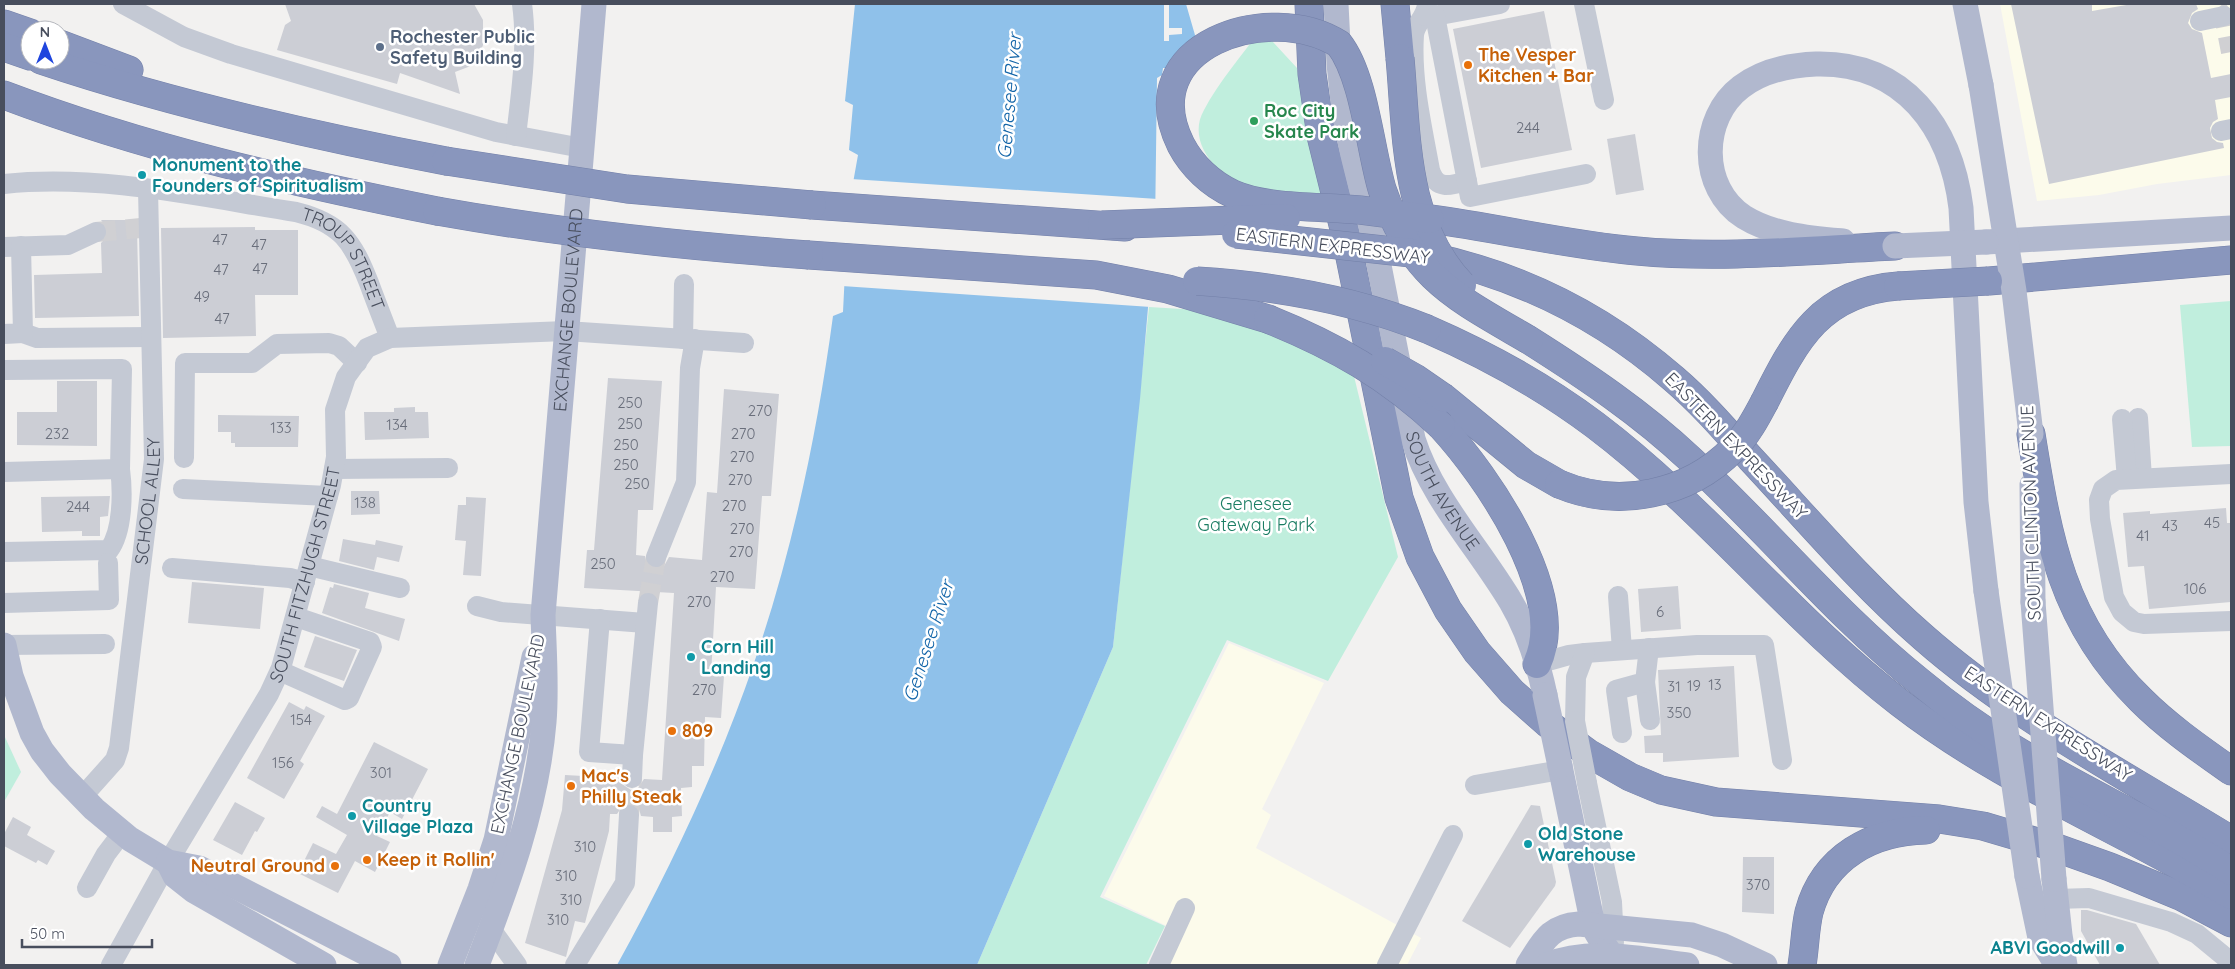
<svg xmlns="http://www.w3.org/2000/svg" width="2235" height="969" font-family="Quicksand,sans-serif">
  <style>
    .commercial { fill: #fcfbeb }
    .green { fill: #c0eedd }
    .water { fill: #8fc1ea }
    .pier { fill: #f2f1f0 }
    .building { fill: #ccced5 }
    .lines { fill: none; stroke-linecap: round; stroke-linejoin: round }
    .minor-tunnel { stroke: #d0d0d3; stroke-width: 20; stroke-dasharray: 20 10; stroke-linecap: butt }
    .highway-casing { stroke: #7481a9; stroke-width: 29 }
    .minor { stroke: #c4c9d4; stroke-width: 20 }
    .major { stroke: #b1b8ce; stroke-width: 25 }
    .highway { stroke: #8996bd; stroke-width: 28 }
    .highway-bridge-casing { stroke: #7481a9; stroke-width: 29; stroke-linecap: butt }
    .minor-bridge { stroke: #c4c9d4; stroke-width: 20 }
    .major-bridge { stroke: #b1b8ce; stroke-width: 25 }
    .highway-bridge { stroke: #8996bd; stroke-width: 28 }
    .service-dot { fill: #5c6f8a; stroke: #fff; stroke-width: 2 }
    .food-dot { fill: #e8710a; stroke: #fff; stroke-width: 2 }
    .leisure-dot { fill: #2e9e5b; stroke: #fff; stroke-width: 2 }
    .culture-dot { fill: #0f9aa8; stroke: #fff; stroke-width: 2 }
    .labels { text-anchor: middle; stroke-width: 5; stroke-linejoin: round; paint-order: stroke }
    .number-label { font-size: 15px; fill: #696e7b }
    .service-label { font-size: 18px; font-weight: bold; fill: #4e5e75; stroke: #fff; text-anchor: start }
    .food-label { font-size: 18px; font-weight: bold; fill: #c56008; stroke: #fff; text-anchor: start }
    .leisure-label { font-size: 18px; font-weight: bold; fill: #27864d; stroke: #fff; text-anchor: start }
    .culture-label { font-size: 18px; font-weight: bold; fill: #0d838f; stroke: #fff; text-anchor: start }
    .street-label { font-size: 18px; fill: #484e5d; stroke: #fff }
    .park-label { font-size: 18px; fill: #1a7d63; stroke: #fff }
    .water-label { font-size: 19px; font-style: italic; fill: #1164a8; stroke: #fff }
  </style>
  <rect width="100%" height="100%" fill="#f2f1f0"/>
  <g class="commercial">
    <polygon points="2000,4 2231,4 2231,175 2157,184 2099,195 2037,201"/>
    <polygon points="1229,643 1324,683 1262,809 1271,815 1256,848 1421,938 1407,965 1150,965 1169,927 1104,896"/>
  </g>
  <g class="green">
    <path d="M1261,29L1297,68L1324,196C1308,196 1268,197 1255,192C1224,182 1184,145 1204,110C1218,83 1243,54 1261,29Z"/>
    <polygon points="2231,301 2231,446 2192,447 2180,305"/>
    <polygon points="1149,307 1199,310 1233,320 1312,349 1352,368 1398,557 1328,681 1227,640 1100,897 1165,926 1146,965 977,965 1113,647"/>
    <polygon points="4,735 21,772 4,802"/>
  </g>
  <path class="water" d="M855,4H1164V41H1169V35L1182,34V28H1169V4H1186L1197,42L1184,68H1163L1162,75L1157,78L1155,228L1140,399L1113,647L977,965H617C670,869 717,770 753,666C792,553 817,435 833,316L843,312L848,211L858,155L849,150L853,105L845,101Z"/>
  <polygon class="pier" points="851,179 1158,199 1151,307 842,286 845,211"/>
  <g class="building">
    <polygon points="285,4 474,4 483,20 483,45 476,64 455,72 460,94 400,73 397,84 277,50 285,25 291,21"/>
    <polygon points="2011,4 2092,4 2092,11 2132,4 2196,4 2198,9 2192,13 2188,23 2192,29 2202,33 2211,78 2231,74 2231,97 2215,100 2218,119 2213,122 2210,128 2212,138 2217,142 2223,143 2224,148 2049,184"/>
    <polygon points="1544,11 1572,150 1481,168 1453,29"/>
    <polygon points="1635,134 1644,190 1616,195 1607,139"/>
    <polygon points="101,220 131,220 131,229 137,229 139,316 35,318 34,275 102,273 101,243 106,238 108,233 107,227"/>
    <polygon points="255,227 255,230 298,230 298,295 255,295 256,336 163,338 161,228"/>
    <polygon points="608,378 662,381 653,510 638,510 636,555 645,556 647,565 657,569 664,566 669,557 702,560 707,492 717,493 724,389 779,394 771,496 762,496 755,589 716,587 711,675 724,676 721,718 705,717 704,766 692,766 692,787 681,788 682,816 672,817 672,832 653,832 653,817 641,816 639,809 630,803 623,805 617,814 610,814 609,831 585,923 575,921 566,957 525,943 562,810 565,775 620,778 622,784 631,790 638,788 644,779 662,780 674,593 584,588 587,550 594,550"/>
    <polygon points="57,381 97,381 97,446 17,445 17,412 57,412"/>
    <polygon points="415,407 415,412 428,412 429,438 365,440 364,412 394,412 394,408"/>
    <polygon points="218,415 299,416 298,447 235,447 235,443 231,443 231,432 218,432"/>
    <polygon points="351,491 379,491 380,514 351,515"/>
    <polygon points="110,496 108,516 100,517 100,536 82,536 82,531 42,532 41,497"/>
    <polygon points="466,497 486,498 481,576 463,575 466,541 455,540 458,505 466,505"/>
    <polygon points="2226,508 2227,523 2231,523 2231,602 2149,609 2144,566 2128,567 2123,513 2150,511 2150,514"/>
    <polygon points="343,539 375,545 376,540 403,546 399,562 377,557 374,570 339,561"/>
    <polygon points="192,582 264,588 260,629 188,623"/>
    <polygon points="334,584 369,593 365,608 405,619 399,641 322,613 330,587 333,588"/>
    <polygon points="1678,586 1681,629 1641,632 1638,589"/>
    <polygon points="315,636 357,650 344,681 304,667"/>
    <polygon points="1734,666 1739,757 1663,762 1663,753 1645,753 1644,736 1661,735 1658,670"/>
    <polygon points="289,702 304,710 306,706 325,716 300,761 304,764 284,799 247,778"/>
    <polygon points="374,742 428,769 402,819 390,812 377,836 390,842 375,872 355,861 338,893 298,873 313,843 336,854 347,835 316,817 322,806 337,814"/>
    <polygon points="235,802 265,818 257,832 255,831 242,855 213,840"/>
    <polygon points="1531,805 1540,806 1556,882 1555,886 1510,948 1462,921"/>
    <polygon points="13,817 31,827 27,835 55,851 47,865 38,860 36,863 4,846 4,834"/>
    <polygon points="1743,857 1774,857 1774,914 1742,912"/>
    <polygon points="2081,910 2087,910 2136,924 2160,965 2100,965 2081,931"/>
  </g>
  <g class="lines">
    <g class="minor-tunnel">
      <polyline points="2231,10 2224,16 2231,52"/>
      <polyline points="96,232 141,228"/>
      <polyline points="648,603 656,557"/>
      <polyline points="629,815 632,778"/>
    </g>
    <defs>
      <g id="highway">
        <polyline points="1309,4 1312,74 1321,136 1345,233 1399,498 1420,557 1448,610 1477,652 1512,692 1547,723 1588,753 1630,777 1661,790 1716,802 1939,819 1983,826 2054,847 2110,867 2180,896 2231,923"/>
        <polyline points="1395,4 1400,58"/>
        <polyline points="4,24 30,33"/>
        <polyline points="60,44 129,70"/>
        <polyline points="4,47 30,56"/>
        <path d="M41,60C172,104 309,135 446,161"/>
        <path d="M4,95C144,148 291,182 437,211"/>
        <polyline points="812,205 1125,227"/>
        <path d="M1430,219C1499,228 1567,245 1637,251C1722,259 1810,250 1895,246"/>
        <polyline points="809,255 1096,275 1168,289 1268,319"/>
        <path d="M1427,256C1519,275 1603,317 1674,379C1702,403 1726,431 1751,459C1807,519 1861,583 1923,637C2015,718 2127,776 2231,840"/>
        <polyline points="1989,281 2231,260"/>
        <path d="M1427,329C1487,355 1543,386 1595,425C1705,508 1791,619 1900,703C2002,782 2121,829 2231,895"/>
        <path d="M1529,340C1586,376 1641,413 1690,459C1768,531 1836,615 1920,682C1950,707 1981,729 2014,749C2085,792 2162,826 2231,871"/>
        <polyline points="1444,398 1526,465 1559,484"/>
        <path d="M1765,401C1796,339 1821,292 1898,286"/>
        <path d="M1441,426C1487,476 1569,594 1537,664"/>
        <path d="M2031,434C2048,539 2062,623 2141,700C2168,727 2200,749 2231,771"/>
        <path d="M1802,965C1805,947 1805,929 1809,912C1824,857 1872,831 1926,830"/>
      </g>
    </defs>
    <use href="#highway" class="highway-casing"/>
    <g class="minor">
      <polyline points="123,4 184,37 231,54 496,132 582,148"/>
      <path d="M1427,4C1426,18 1415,23 1414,35C1411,80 1422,126 1430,170C1436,190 1450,186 1467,181"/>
      <polyline points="1584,4 1604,100"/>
      <polyline points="1425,16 1440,15 1500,4"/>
      <polyline points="1435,16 1470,197 1586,174"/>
      <polyline points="2200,21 2224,16"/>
      <polyline points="2221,131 2231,129"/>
      <path d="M516,136C521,93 528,47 522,4"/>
      <path id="s1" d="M4,184C101,174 200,197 296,212C341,223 353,242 369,283C376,302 383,320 390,338"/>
      <polyline points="4,247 68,245 96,232"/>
      <polyline points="23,333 37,338 151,337"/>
      <polyline points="4,334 23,333 21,246"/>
      <polyline points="683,339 684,284"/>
      <polyline points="4,370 122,369 120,469"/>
      <polyline points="2138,418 2142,478"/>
      <polyline points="2122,419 2127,479"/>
      <polyline points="184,458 185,363 252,363 277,344 329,343 339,346 357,363"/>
      <polyline points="334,469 448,468"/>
      <path d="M4,472L120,469C123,492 123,531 109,550L4,552"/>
      <polyline points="2231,474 2116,480 2103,489 2099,500 2100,519 2114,597 2122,612 2134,622 2144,624 2231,621"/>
      <polyline points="183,489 328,496"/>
      <polyline points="656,557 686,482 690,368 695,339"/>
      <polyline points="309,566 400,588"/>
      <polyline points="172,568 290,578 305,582"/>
      <polyline points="1618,596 1622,650"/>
      <polyline points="4,603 109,600 108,563"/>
      <polyline points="477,606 501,612 645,623"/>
      <polyline points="600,619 589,752 633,755 648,603"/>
      <polyline points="4,645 105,644"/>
      <polyline points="1537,664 1569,655 1585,653 1697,645 1764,645 1782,760"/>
      <polyline points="280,671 345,700 349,698 372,647 370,642 296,617"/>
      <polyline points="1645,682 1650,720"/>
      <polyline points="1575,721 1576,677 1585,653"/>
      <polyline points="1622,733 1616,690 1645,682 1649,648"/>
      <polyline points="632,778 633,755"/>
      <polyline points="1587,783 1612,902 1614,943"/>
      <polyline points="1475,785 1561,770"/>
      <path id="s2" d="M82,797L115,760L119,748L154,459L148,189"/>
      <polyline points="87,888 106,854 122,833"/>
      <polyline points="2056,899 2089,898 2171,922 2197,934 2231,962"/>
      <polyline points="491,929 517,965"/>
      <path id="s3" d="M111,965L168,862L269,694L281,668L331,485L336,457L335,410L346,377L367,348L390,338L566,331L744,343"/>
      <polyline points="575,965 625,883 629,815"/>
      <polyline points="1159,965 1185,908"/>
      <polyline points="1387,965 1453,835"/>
    </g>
    <g class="major">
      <path id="s4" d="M1336,4L1339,64L1344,112L1353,158L1374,240L1413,439C1432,499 1479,548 1511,602C1528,631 1538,662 1545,695"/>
      <polyline points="1965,4 1981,85"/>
      <path d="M1843,241C1810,238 1773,235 1744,217C1699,188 1700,118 1741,87C1762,71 1790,65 1816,64C1904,62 1951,127 1961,208L1976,502L1986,591"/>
      <polyline points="1986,242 2231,228"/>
      <polyline points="2032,485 2033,602"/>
      <polyline points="4,645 11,676 32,733 42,751 60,774 94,809 130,839 168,862 199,868 389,965"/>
      <path d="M1560,766L1593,925C1598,940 1612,951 1615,965"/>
      <polyline points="168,862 175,876 194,891 324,965"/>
      <polyline points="2027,876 2040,938 2057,965"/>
      <polyline points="2054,879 2060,935 2065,965"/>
      <polyline points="450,965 480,889 496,840 534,657"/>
      <path id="s5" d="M477,965C507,887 537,807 544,722C547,687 544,651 543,615L594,4"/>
      <path d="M1528,965C1543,942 1549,926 1579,924L1692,935L1722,945L1765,965"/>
      <path d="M1547,965C1589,947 1642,959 1687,965"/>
    </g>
    <use href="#highway" class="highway"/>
    <defs>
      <g id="highway-bridge">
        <path d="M1400,58C1407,136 1404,225 1462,285"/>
        <polyline points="446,161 627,189 812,205"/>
        <path d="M437,211C560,233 684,246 809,255"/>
        <path d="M1430,219L1360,210C1322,206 1267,209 1233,194C1211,184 1192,166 1181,145C1131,45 1270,0 1339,44C1364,76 1370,148 1382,189C1413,278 1452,295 1529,340"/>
        <polyline points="1102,225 1286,218"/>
        <polyline points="1236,234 1411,253"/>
        <path d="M1197,281C1277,286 1353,299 1427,329"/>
        <polyline points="1898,286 1988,281"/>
        <path d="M1268,319C1335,346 1388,376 1441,426"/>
        <polyline points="1385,361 1415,378 1444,398"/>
        <path d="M1559,484C1618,509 1688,495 1733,449C1747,435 1756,418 1765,401"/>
      </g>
    </defs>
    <use href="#highway-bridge" class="highway-bridge-casing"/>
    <polyline class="minor-bridge" points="1575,721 1587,783"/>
    <g class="major-bridge">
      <polyline points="1981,85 2014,291 2031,434"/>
      <polyline points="1895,246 1986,242"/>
      <polyline points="1986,591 2027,876"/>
      <polyline points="2033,602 2054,879"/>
      <polyline points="1545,695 1560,766"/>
    </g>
    <use href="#highway-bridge" class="highway-bridge"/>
  </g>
  <circle class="service-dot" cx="380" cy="47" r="5"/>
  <g class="food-dot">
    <circle cx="1468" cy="65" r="5"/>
    <circle cx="672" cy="731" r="5"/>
    <circle cx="571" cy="786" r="5"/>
    <circle cx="367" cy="860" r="5"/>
    <circle cx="335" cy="866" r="5"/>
  </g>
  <circle class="leisure-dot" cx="1254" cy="121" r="5"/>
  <g class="culture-dot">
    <circle cx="142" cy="175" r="5"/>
    <circle cx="691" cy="657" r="5"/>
    <circle cx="352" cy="816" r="5"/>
    <circle cx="1528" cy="844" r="5"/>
    <circle cx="2120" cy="948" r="5"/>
  </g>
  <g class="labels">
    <g class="number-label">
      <text x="1528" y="133">244</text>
      <text x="220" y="245">47</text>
      <text x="259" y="250">47</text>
      <text x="260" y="274">47</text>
      <text x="221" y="275">47</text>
      <text x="202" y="302">49</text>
      <text x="222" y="324">47</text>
      <text x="630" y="408">250</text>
      <text x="760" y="416">270</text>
      <text x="630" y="429">250</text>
      <text x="397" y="430">134</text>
      <text x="281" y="433">133</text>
      <text x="57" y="439">232</text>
      <text x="743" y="439">270</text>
      <text x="626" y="450">250</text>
      <text x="742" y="462">270</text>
      <text x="626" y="470">250</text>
      <text x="740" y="485">270</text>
      <text x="637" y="489">250</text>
      <text x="365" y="508">138</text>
      <text x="734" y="511">270</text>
      <text x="78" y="512">244</text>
      <text x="2212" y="528">45</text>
      <text x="2170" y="531">43</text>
      <text x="742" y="534">270</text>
      <text x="2143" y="541">41</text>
      <text x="741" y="557">270</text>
      <text x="603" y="569">250</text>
      <text x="722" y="582">270</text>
      <text x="2195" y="594">106</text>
      <text x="699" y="607">270</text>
      <text x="1660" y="617">6</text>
      <text x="1715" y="690">13</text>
      <text x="1694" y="691">19</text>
      <text x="1674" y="692">31</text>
      <text x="704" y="695">270</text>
      <text x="1679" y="718">350</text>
      <text x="301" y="725">154</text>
      <text x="283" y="768">156</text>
      <text x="381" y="778">301</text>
      <text x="585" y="852">310</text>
      <text x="566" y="881">310</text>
      <text x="1758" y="890">370</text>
      <text x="571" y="905">310</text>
      <text x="558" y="925">310</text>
    </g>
    <g class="service-label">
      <text x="390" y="43">Rochester Public<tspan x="390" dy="21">Safety Building</tspan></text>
    </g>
    <g class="food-label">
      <text x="1478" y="61">The Vesper<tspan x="1478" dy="21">Kitchen + Bar</tspan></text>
      <text x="682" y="737">809</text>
      <text x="581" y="782">Mac's<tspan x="581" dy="21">Philly Steak</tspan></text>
      <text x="377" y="866">Keep it Rollin'</text>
      <text x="325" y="872" text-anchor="end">Neutral Ground</text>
    </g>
    <g class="leisure-label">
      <text x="1264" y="117">Roc City<tspan x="1264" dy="21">Skate Park</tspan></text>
    </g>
    <g class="culture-label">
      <text x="152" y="171">Monument to the<tspan x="152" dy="21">Founders of Spiritualism</tspan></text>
      <text x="701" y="653">Corn Hill<tspan x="701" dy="21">Landing</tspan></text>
      <text x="362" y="812">Country<tspan x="362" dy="21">Village Plaza</tspan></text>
      <text x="1538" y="840">Old Stone<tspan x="1538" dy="21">Warehouse</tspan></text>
      <text x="2110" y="954" text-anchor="end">ABVI Goodwill</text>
    </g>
    <g class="street-label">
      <text transform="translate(1333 246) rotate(7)" y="6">EASTERN EXPRESSWAY</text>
      <text dy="6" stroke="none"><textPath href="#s1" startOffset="365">TROUP STREET</textPath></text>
      <text dy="6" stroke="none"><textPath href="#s5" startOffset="666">EXCHANGE BOULEVARD</textPath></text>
      <text transform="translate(1736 446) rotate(46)" y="6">EASTERN EXPRESSWAY</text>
      <text dy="6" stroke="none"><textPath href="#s4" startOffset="502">SOUTH AVENUE</textPath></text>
      <text dy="6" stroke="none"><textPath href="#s2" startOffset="311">SCHOOL ALLEY</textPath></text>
      <text transform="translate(2031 513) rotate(-92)" y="6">SOUTH CLINTON AVENUE</text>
      <text dy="6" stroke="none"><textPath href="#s3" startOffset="439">SOUTH FITZHUGH STREET</textPath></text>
      <text transform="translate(2048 724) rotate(33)" y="6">EASTERN EXPRESSWAY</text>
      <text transform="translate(518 734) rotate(-78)" y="6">EXCHANGE BOULEVARD</text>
    </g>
    <g class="park-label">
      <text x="1256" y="510">Genesee<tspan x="1256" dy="21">Gateway Park</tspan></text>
    </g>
    <g class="water-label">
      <text transform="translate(1009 96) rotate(-85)" y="7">Genesee River</text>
      <text transform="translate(928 641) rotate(-72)" y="7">Genesee River</text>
    </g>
  </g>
  <rect width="2235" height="969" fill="none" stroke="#484e5d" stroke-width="10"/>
  <g transform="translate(45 45)"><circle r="24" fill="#ffffff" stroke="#b6b8be"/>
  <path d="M0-4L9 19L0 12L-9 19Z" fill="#1f45de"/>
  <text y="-8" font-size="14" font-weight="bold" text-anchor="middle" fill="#484e5d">N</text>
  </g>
  <path d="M22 939v8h130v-8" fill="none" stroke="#484e5d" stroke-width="2.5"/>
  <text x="30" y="939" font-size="15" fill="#484e5d" stroke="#ffffff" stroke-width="4" paint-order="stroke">50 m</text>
</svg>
